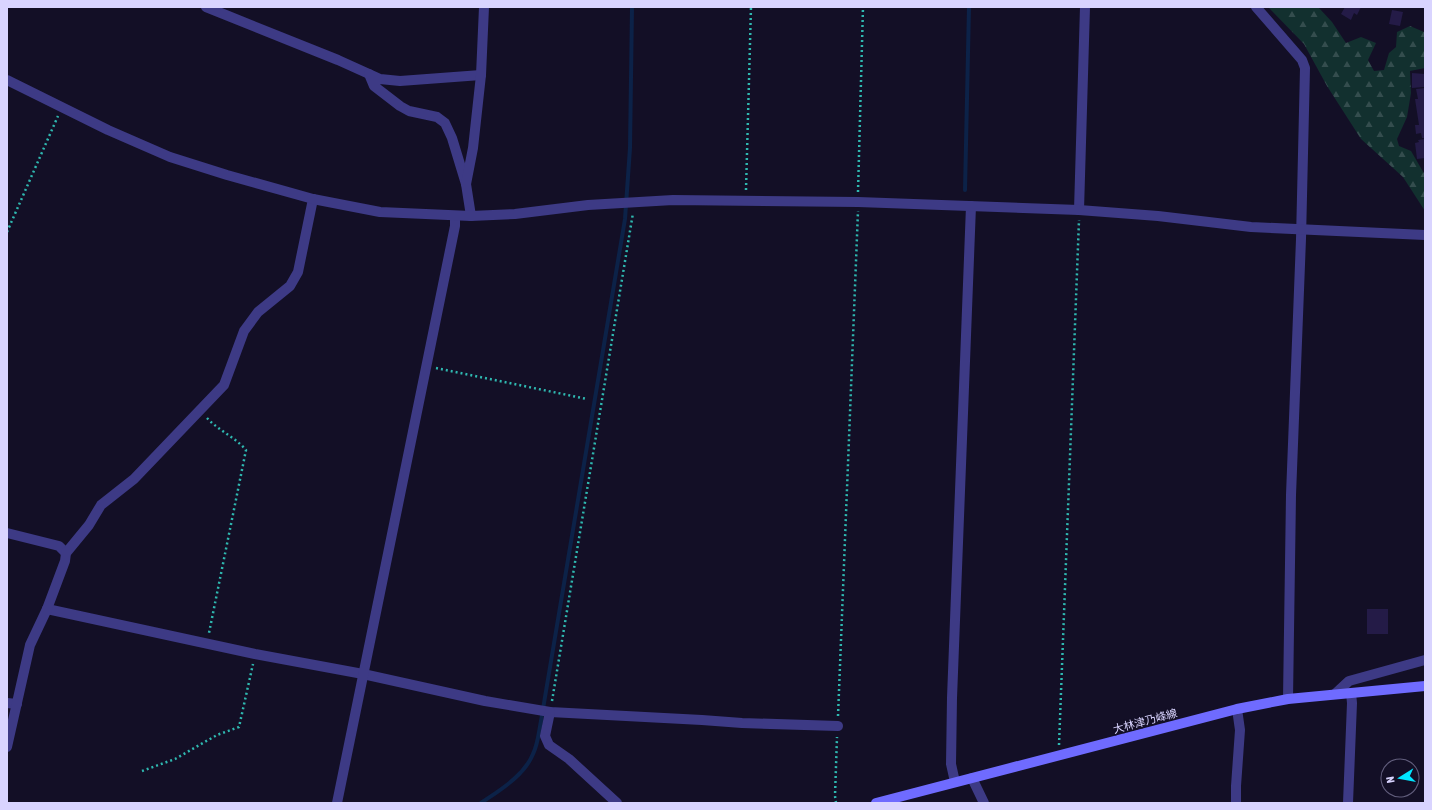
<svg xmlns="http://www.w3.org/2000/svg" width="1432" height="810" font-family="'Asap Condensed','Noto Sans JP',sans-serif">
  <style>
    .forest { fill: url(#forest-firs) }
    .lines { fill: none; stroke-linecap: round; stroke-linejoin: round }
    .stream { stroke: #0c2248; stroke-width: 4 }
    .building { fill: #241b47 }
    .path { stroke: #2fb8b0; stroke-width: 2.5; stroke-dasharray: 2 3; stroke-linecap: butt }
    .minor { stroke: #3d3a85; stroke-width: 10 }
    .tertiary { stroke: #3d3a85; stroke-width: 10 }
    .secondary { stroke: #6f6bff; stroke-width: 10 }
    .labels { text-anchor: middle; stroke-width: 3; stroke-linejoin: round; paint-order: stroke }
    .street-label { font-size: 11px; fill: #d9d4ff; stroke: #130f26 }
  </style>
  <defs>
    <pattern id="forest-firs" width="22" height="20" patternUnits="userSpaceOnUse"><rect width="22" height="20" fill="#12302f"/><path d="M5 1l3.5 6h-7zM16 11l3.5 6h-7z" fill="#344d4e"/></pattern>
  </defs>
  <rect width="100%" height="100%" fill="#130f26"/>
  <polygon class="forest" points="1268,7 1320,7 1319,8 1332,22 1346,43 1361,37 1376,43 1368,60 1374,71 1384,70 1389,53 1396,47 1397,32 1410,26 1424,32 1425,68 1410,71 1411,93 1407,117 1397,139 1399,146 1411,151 1425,175 1425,211 1403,177 1361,139 1327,86 1304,44"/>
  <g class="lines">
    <g class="stream">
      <polyline points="965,190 969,7"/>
      <path d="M481,803C500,790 524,776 533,754C538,744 539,731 541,721L625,219L630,148L632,7"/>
    </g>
  </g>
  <g class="building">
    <polygon points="1345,7 1361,7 1357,15 1354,13 1351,20 1341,14"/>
    <polygon points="1392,10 1403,12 1400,26 1389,24"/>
    <polygon points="1412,73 1425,74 1424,87 1412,88"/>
    <polygon points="1425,88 1425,138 1422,138 1421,133 1416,134 1415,125 1419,125 1415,99 1418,99 1416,89"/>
    <polygon points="1425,139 1425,158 1417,159 1415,143 1419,142 1418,140"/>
    <rect x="1367" y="609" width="21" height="25"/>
  </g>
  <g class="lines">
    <g class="path">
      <polyline points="746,190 751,7"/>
      <polyline points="858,192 863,7"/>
      <polyline points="7,232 58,116"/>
      <polyline points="436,368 587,399"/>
      <path d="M207,418C219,431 235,437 246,450L209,633"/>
      <polyline points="552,701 633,213"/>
      <polyline points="838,716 858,211"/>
      <polyline points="1059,745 1079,220"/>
      <polyline points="142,771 175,759 217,735 239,727 253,664"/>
      <polyline points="836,803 835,796 837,737"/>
    </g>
    <g class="minor">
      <polyline points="206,7 338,60 369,74"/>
      <polyline points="1256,7 1302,60 1305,68 1301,239 1291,495 1288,699"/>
      <polyline points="466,184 452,138 445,123 437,117 409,111 400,106 374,86 369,74 380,79 400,81 481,75"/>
      <polyline points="1079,210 1085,7"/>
      <polyline points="471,216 466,184 473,148 481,75 484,7"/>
      <polyline points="7,533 59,546 66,553"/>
      <polyline points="47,609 255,654 363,674 485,701 550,712 702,720 742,723 838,726"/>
      <polyline points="1335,694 1349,681 1425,660"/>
      <polyline points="7,703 17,704"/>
      <polyline points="550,712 545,736 549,745 569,759 617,803"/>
      <polyline points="7,747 30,645 47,609 65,561 66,553 89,525 101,505 134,479 224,385 244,331 258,312 290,286 298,272 313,199"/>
      <polyline points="955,782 951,764 952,698 971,206"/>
      <polyline points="337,803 455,226 455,216"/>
      <polyline points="1236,803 1236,786 1240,730 1237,709"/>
      <polyline points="1348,803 1352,703 1351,693"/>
    </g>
    <g class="tertiary">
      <polyline points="7,80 108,130 170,157 227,175 313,199 380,212 471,216 515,214 588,205 673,200 858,202 1079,210 1158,216 1251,227 1425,235"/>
      <polyline points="972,778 984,803"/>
    </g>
    <polyline class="secondary" points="876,803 1237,709 1288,699 1425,686"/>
  </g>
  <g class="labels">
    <g class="street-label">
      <text transform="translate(1145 721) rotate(-15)" y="4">大林津乃峰線</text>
    </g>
  </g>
  <rect width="1432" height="810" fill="none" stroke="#d9d4ff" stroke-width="16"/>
  <g transform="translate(1400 778) rotate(259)"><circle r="19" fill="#130f26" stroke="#625e7d"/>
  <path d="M0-3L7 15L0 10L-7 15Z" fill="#00e5ff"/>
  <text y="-6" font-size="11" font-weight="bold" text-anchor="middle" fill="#d9d4ff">N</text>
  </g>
</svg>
